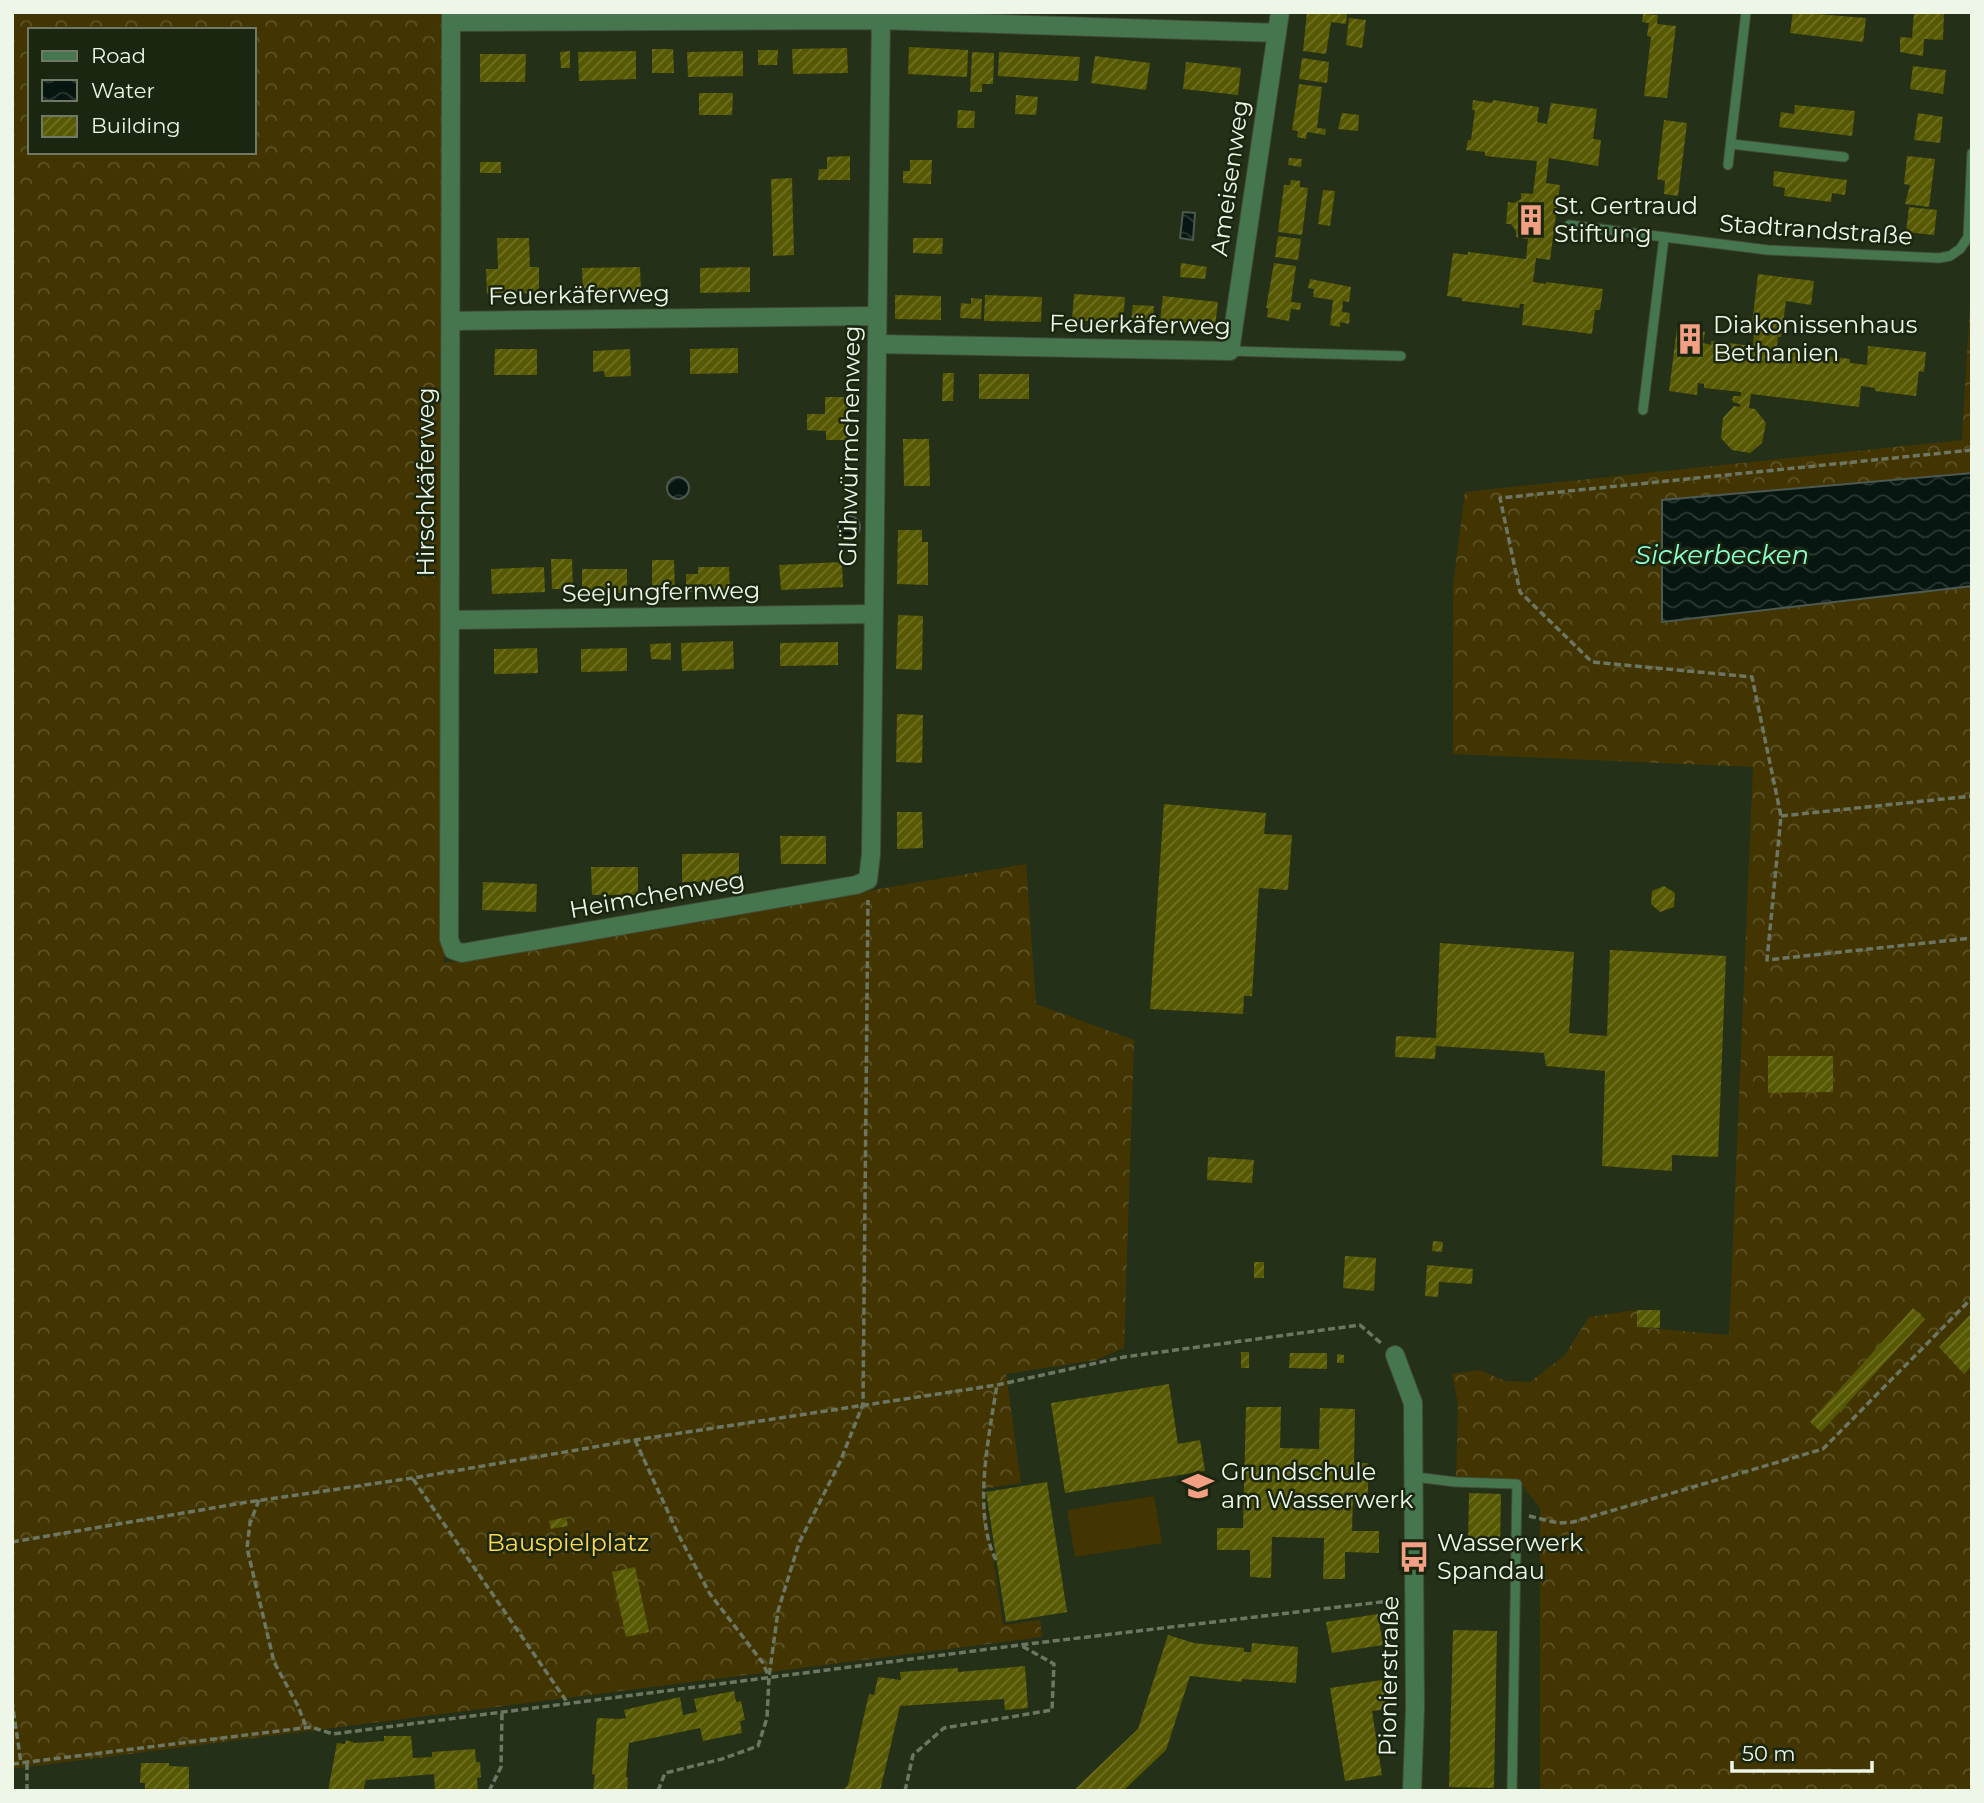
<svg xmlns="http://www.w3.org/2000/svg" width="1984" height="1803" font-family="Montserrat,sans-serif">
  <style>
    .forest { fill: url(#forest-crowns); fill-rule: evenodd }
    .garden { fill: #423502 }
    .water { fill: url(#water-waves); stroke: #4c5951; stroke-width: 2 }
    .building { fill: url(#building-hatch) }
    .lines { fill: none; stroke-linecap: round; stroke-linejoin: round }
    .service-casing { stroke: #414c36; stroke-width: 11 }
    .minor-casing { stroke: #414c36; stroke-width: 20 }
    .tertiary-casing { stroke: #414c36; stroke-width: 20 }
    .path { stroke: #6c7663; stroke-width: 3.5; stroke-dasharray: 7 3.5; stroke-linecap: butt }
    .service { stroke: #46764e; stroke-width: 9 }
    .minor { stroke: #46764e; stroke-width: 18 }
    .tertiary { stroke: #46764e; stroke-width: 18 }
    .labels { text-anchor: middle; stroke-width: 5; stroke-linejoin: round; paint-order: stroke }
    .street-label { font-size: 24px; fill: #eef6e8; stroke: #1b2610 }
    .poi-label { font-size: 24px; fill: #eef6e8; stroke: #1b2610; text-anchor: start }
    .park-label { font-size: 24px; fill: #fbd752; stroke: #1b2610 }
    .water-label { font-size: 26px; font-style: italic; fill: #8cfed2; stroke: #1b2610 }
  </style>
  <defs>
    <pattern id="forest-crowns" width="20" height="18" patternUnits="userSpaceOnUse" patternTransform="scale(1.75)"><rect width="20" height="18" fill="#423502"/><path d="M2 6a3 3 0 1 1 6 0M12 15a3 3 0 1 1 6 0" fill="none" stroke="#5e5327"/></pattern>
    <pattern id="water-waves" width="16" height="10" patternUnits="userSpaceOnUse" patternTransform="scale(1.75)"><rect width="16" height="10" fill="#071610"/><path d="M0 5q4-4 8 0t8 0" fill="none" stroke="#2b3833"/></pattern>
    <pattern id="building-hatch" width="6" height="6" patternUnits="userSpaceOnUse" patternTransform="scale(1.75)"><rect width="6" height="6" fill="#575902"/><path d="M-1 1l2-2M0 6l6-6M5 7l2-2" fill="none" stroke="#6f7127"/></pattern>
  </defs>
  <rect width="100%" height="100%" fill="#253019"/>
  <g class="forest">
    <path d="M12,12H443L444,963L1026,864L1036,1004L1134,1040L1124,1348L1096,1360L1006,1374L1021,1483L983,1489L1003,1625L1040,1620L1042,1637L12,1769ZM30,30H254V152H30Z"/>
    <polygon points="1972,269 1972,473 1663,500 1662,622 1972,586 1972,1791 1540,1791 1540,1508 1520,1483 1456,1480 1458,1404 1452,1374 1479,1370 1505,1381 1530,1382 1564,1356 1589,1317 1637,1310 1637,1327 1729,1335 1753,767 1453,754 1453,585 1465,492 1962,440"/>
  </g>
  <polygon class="garden" points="1154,1496 1162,1543 1075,1557 1067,1510"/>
  <g class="water">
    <polygon points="1183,212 1195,213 1193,240 1180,238"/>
    <polygon points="1972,473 1972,586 1662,622 1662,500"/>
    <circle cx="678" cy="488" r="11"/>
    <circle cx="849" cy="527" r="11"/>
  </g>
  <g class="building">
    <polygon points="1307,12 1347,14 1346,24 1331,22 1326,54 1303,51"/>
    <polygon points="1793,12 1866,18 1863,42 1790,33"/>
    <polygon points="1914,12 1944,12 1943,40 1924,39 1923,56 1900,52 1900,37 1912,38"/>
    <polygon points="1643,14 1658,15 1657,24 1676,26 1667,98 1644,96 1651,37 1647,36 1649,23 1642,22"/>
    <polygon points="1349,18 1366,20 1362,48 1346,45"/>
    <polygon points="909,47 968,50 967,77 908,74"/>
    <polygon points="847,48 848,73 793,74 792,49"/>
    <polygon points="652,49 673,49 674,73 652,73"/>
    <polygon points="758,50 778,50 777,65 758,65"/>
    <polygon points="570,51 570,68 561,68 560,52"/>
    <polygon points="636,51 636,79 579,81 578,52"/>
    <polygon points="743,51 743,76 688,77 687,52"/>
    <polygon points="972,52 994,53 993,84 982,84 982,92 970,92"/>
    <polygon points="999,52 1080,57 1078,81 998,76"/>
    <polygon points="480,54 526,54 525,82 480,82"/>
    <polygon points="1095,56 1150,63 1146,90 1091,83"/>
    <polygon points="1302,58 1329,62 1327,83 1299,79"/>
    <polygon points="1186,62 1241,68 1238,95 1183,89"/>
    <polygon points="1913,66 1946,70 1943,94 1910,89"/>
    <polygon points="1299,84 1322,87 1317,128 1326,129 1325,135 1307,132 1306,139 1297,137 1298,131 1292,130"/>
    <polygon points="699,93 733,93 732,115 699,115"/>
    <polygon points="1016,95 1038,97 1036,115 1015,114"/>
    <polygon points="1473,100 1492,103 1493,100 1539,107 1537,122 1547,124 1551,103 1597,109 1593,139 1601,140 1598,166 1549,158 1546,183 1560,185 1550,260 1536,258 1533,282 1546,284 1546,282 1603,289 1600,310 1595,310 1592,334 1522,325 1524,304 1520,304 1519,308 1462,301 1462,298 1447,296 1453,253 1468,255 1468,252 1526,259 1528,239 1516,237 1516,231 1511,224 1506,224 1508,202 1514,203 1521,199 1521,193 1533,194 1537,161 1485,156 1485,152 1466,150 1468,140 1471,140 1475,110 1472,110"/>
    <polygon points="1795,105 1855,111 1852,136 1779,127 1781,112 1794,114"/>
    <polygon points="958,110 975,111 974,128 957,128"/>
    <polygon points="1342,113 1359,115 1358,131 1338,129"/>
    <polygon points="1918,113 1943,117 1940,143 1914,140"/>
    <polygon points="1664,120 1687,123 1678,196 1664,194 1665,181 1657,179"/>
    <polygon points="850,156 850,180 818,180 819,169 827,169 827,157"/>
    <polygon points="1907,156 1935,159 1929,207 1905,204 1910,185 1904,184"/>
    <polygon points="1289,158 1302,159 1301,167 1288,165"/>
    <polygon points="910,160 932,160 931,184 903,183 903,171 910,171"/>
    <rect x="480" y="162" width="21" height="11"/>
    <polygon points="1774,171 1847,180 1845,195 1832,193 1831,202 1784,196 1785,188 1773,186"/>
    <polygon points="792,178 794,255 773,256 771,179"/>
    <polygon points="1291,180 1300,181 1300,187 1308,188 1302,235 1278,232 1284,185 1290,185"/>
    <polygon points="1323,190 1335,191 1330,226 1318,224"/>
    <polygon points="1909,207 1937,210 1934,235 1906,232"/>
    <polygon points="1278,236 1301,239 1298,260 1275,257"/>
    <polygon points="497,238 529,238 530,267 539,267 539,293 487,294 486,269 498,269"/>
    <polygon points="913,238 943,238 942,254 913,253"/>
    <polygon points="1181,263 1207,267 1205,279 1180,277"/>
    <polygon points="1274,263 1296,266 1291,302 1301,303 1300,310 1291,309 1289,321 1267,317 1268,308 1266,308"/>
    <polygon points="640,267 641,293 583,295 582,268"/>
    <polygon points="750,267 750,292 700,293 700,268"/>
    <polygon points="1758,274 1814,281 1811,305 1786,301 1781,337 1778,337 1776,353 1780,354 1781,350 1850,359 1850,363 1867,365 1868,346 1926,352 1924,372 1919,371 1916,396 1875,391 1875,388 1861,386 1859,407 1751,394 1749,408 1755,409 1766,423 1762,443 1750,453 1732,450 1721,438 1723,418 1734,406 1740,407 1740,404 1733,402 1732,399 1734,396 1741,396 1741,392 1704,388 1704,384 1698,383 1697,395 1669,391 1677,328 1705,332 1703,343 1711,345 1711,341 1753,346 1754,333 1751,332"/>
    <polygon points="1310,279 1351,287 1349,302 1343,301 1342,312 1350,313 1349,324 1340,322 1340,327 1330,325 1333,300 1313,297 1314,289 1308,288"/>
    <polygon points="1074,294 1125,297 1123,323 1072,320"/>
    <polygon points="895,295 941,296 941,320 895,319"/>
    <polygon points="985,295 1042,297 1041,322 984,321"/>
    <polygon points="1163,296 1218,302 1215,327 1160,321"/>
    <polygon points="971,298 982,299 981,319 960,318 961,303 971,304"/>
    <polygon points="1133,305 1154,306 1153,323 1131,320"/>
    <polygon points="738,348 738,373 690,374 690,349"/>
    <polygon points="495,349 537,349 537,375 494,375"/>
    <polygon points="630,349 631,376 605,377 604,371 593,372 593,351"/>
    <polygon points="943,373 954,373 953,401 942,401"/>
    <rect x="979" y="374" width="50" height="25"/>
    <polygon points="825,397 849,397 848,440 826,440 826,431 807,430 807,414 825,414"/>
    <polygon points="903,439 929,439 930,486 904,486"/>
    <polygon points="898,530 922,530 922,542 928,542 928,585 897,584"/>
    <polygon points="551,559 572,559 573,589 552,589"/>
    <polygon points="652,560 674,560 675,588 652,588"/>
    <polygon points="842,562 843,587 781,590 779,565"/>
    <polygon points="544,567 545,592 492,594 491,569"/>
    <polygon points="698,567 729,567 730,591 686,592 686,574 698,574"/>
    <rect x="582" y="569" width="45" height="24"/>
    <polygon points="898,615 923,616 922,670 896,669"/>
    <polygon points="733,641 734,669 682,671 681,643"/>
    <polygon points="838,642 838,665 780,666 780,643"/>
    <polygon points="671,643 671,660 651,659 650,644"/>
    <polygon points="537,648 538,673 494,674 494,649"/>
    <polygon points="627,648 627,671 581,672 581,649"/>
    <polygon points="897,714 923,715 922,763 896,762"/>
    <polygon points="1164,804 1266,813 1264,834 1292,835 1288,890 1259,888 1252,996 1244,996 1243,1014 1150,1009"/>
    <polygon points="897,812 922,812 923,848 897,849"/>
    <polygon points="780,836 826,836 826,864 781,864"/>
    <polygon points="739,853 739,881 682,882 682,854"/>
    <polygon points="591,867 638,867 638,895 592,895"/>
    <polygon points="483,882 537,884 536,912 482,910"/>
    <polygon points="1664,886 1675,893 1674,907 1660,912 1651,904 1652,891"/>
    <polygon points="1440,943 1574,952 1569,1033 1607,1036 1610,950 1726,956 1718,1157 1672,1155 1672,1171 1602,1166 1605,1071 1546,1066 1544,1053 1436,1046 1435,1059 1395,1057 1396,1036 1436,1038"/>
    <polygon points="1768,1056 1833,1056 1833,1092 1768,1093"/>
    <polygon points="1208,1157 1254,1160 1252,1183 1207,1180"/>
    <polygon points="1433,1241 1443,1242 1442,1252 1432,1251"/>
    <polygon points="1345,1256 1376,1258 1374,1291 1343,1288"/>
    <rect x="1254" y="1262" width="10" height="16"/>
    <polygon points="1427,1265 1473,1269 1472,1284 1439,1282 1438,1297 1425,1296"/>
    <polygon points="1913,1308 1925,1319 1821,1432 1810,1422"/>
    <polygon points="1637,1310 1660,1310 1660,1328 1637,1327"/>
    <polygon points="1972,1313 1972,1365 1964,1374 1939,1347"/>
    <rect x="1241" y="1352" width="8" height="16"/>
    <polygon points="1290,1353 1327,1353 1327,1369 1289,1368"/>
    <polygon points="1337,1354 1344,1355 1344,1363 1337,1363"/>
    <polygon points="1169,1384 1178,1444 1200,1440 1205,1471 1065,1493 1051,1403"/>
    <polygon points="1246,1407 1281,1407 1280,1448 1319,1449 1320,1408 1355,1409 1354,1463 1368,1463 1368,1497 1353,1497 1352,1531 1379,1531 1379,1553 1345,1552 1345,1579 1323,1579 1324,1538 1272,1537 1271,1578 1250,1577 1250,1550 1217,1550 1217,1528 1243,1528"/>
    <polygon points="1047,1482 1067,1612 1006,1622 986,1492"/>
    <polygon points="1469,1493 1501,1494 1500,1548 1468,1548"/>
    <polygon points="566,1517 568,1526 551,1529 549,1521"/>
    <polygon points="635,1567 649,1632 626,1637 612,1572"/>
    <polygon points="1378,1614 1383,1645 1332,1653 1326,1622"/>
    <polygon points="1453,1630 1497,1631 1494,1788 1449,1787"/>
    <polygon points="1168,1635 1194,1643 1244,1648 1244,1652 1251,1652 1252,1643 1298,1647 1296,1683 1242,1679 1242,1682 1190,1676 1166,1750 1123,1791 1073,1791 1138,1729"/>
    <polygon points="1025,1666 1028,1708 1005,1710 1004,1699 900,1706 880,1791 842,1791 848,1785 869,1694 874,1695 878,1677 901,1680 900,1672 958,1668 958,1672"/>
    <polygon points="1382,1680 1387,1709 1372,1711 1382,1775 1345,1781 1330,1688"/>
    <polygon points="734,1691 736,1702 741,1701 745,1720 740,1721 742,1733 703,1741 700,1728 629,1743 626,1777 628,1778 627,1791 593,1791 595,1775 592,1774 597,1718 620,1719 626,1718 624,1710 680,1697 683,1715 697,1712 694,1699"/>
    <polygon points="384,1736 411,1736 413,1758 432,1757 432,1752 475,1749 476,1762 480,1762 481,1777 477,1778 478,1791 435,1791 434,1774 366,1780 363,1791 328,1791 337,1743 345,1744 346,1740 355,1743 384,1741"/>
    <polygon points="141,1763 169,1763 169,1766 189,1767 189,1791 145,1791 145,1783 140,1783"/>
  </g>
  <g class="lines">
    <defs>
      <g id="service">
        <polyline points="1731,144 1844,157"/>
        <polyline points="1728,165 1746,12"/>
        <polyline points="1569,225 1768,250 1939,258 1950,256 1960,249 1968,237 1972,153"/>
        <polyline points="1230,351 1401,356"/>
        <polyline points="1643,410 1664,237"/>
        <polyline points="1415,1477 1456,1482 1517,1484 1512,1791"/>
      </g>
      <g id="minor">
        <polyline points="451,12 449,939 453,950 462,953 856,885 868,880 871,854 881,12"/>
        <polyline points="451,22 881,20 1277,33"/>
        <polyline points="451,321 876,316"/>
        <polyline points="877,344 1230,351 1280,12"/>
        <polyline points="450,620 873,614"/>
      </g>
      <polyline id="tertiary" points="1395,1355 1413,1403 1415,1709 1412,1791"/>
    </defs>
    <use href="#service" class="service-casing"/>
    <use href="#minor" class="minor-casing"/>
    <use href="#tertiary" class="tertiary-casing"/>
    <g class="path">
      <polyline points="1972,450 1500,498 1520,592 1592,662 1752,677 1781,816 1767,960 1972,938"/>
      <polyline points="1781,816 1972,796"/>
      <polyline points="635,1440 679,1536 710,1594 763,1663 768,1675"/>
      <polyline points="413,1479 567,1702"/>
      <polyline points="259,1500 250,1523 247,1548 274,1662 298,1706 306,1727"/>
      <polyline points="1529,1516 1558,1523 1573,1522 1823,1449 1972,1298"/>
      <polyline points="12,1542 242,1503 413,1478 635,1440 997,1385 1124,1357 1360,1325 1382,1344"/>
      <path d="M996,1560C972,1513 989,1436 997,1385"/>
      <polyline points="12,1701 21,1763"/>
      <polyline points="27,1763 27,1791"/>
      <polyline points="12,1764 311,1727 333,1734 1020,1645 1398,1600"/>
      <polyline points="489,1791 501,1767 502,1712"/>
      <polyline points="658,1791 665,1773 722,1759 758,1746 767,1718 769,1677 778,1611 799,1543 840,1462 863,1404 868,900"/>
      <polyline points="905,1791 913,1755 944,1728 1052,1710 1054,1664 1022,1646"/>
    </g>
    <use href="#service" class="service"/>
    <use href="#minor" class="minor"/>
    <use href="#tertiary" class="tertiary"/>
  </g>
  <defs>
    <symbol id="building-bare" viewBox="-9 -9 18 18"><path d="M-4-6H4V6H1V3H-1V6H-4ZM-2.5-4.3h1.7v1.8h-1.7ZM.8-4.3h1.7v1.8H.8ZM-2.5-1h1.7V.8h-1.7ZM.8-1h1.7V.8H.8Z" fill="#f39f84" stroke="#1b2610" stroke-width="2.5" paint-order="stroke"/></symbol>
    <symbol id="school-bare" viewBox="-9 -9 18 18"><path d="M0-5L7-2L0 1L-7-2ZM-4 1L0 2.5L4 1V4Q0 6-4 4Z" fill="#f39f84" stroke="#1b2610" stroke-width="2.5" paint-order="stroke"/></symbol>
    <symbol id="bus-bare" viewBox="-9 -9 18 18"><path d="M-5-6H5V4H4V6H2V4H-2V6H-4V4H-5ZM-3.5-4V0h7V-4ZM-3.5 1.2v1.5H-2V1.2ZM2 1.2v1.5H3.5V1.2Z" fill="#f39f84" stroke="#1b2610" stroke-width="2.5" paint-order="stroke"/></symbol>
  </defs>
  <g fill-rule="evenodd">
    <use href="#building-bare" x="1509" y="198" width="44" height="44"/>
    <use href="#building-bare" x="1668" y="317" width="44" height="44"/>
    <use href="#school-bare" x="1176" y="1464" width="44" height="44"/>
    <use href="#bus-bare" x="1392" y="1535" width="44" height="44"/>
  </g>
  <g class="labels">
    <g class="street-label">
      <text transform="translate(1230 178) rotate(-82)" y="8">Ameisenweg</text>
      <text transform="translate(1816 230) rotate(4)" y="8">Stadtrandstraße</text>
      <text transform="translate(579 295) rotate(-1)" y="8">Feuerkäferweg</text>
      <text transform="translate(1140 325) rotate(1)" y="8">Feuerkäferweg</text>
      <text transform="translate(850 446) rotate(-89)" y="8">Glühwürmchenweg</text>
      <text transform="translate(426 482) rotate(-90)" y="8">Hirschkäferweg</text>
      <text transform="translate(661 592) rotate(-1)" y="8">Seejungfernweg</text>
      <text transform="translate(657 895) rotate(-10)" y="8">Heimchenweg</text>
      <text transform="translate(1389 1676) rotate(-89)" y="8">Pionierstraße</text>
    </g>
    <g class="poi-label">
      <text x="1554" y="214">St. Gertraud<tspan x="1554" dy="28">Stiftung</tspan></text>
      <text x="1713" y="333">Diakonissenhaus<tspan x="1713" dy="28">Bethanien</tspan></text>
      <text x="1221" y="1480">Grundschule<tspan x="1221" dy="28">am Wasserwerk</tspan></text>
      <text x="1437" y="1551">Wasserwerk<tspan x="1437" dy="28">Spandau</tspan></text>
    </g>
    <g class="park-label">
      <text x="568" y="1551">Bauspielplatz</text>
    </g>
    <g class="water-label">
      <text x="1722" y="564">Sickerbecken</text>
    </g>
  </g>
  <rect width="1984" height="1803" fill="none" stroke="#eef6e8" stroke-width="28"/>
  <rect x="28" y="28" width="228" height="126" fill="#1b2610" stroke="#6f7966" stroke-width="2"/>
  <rect x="42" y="51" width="35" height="10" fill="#46764e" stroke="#6f7966" stroke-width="2"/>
  <text x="91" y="63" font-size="21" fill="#eef6e8">Road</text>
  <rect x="42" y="80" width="35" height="21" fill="url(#water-waves)" stroke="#6f7966" stroke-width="2"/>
  <text x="91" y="98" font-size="21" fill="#eef6e8">Water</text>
  <rect x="42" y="116" width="35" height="21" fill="url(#building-hatch)" stroke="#6f7966" stroke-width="2"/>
  <text x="91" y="133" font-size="21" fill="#eef6e8">Building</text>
  <path d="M1732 1761v10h140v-10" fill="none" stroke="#eef6e8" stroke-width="3.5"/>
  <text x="1742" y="1761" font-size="21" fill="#eef6e8" stroke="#1b2610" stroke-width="5" paint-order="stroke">50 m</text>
</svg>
